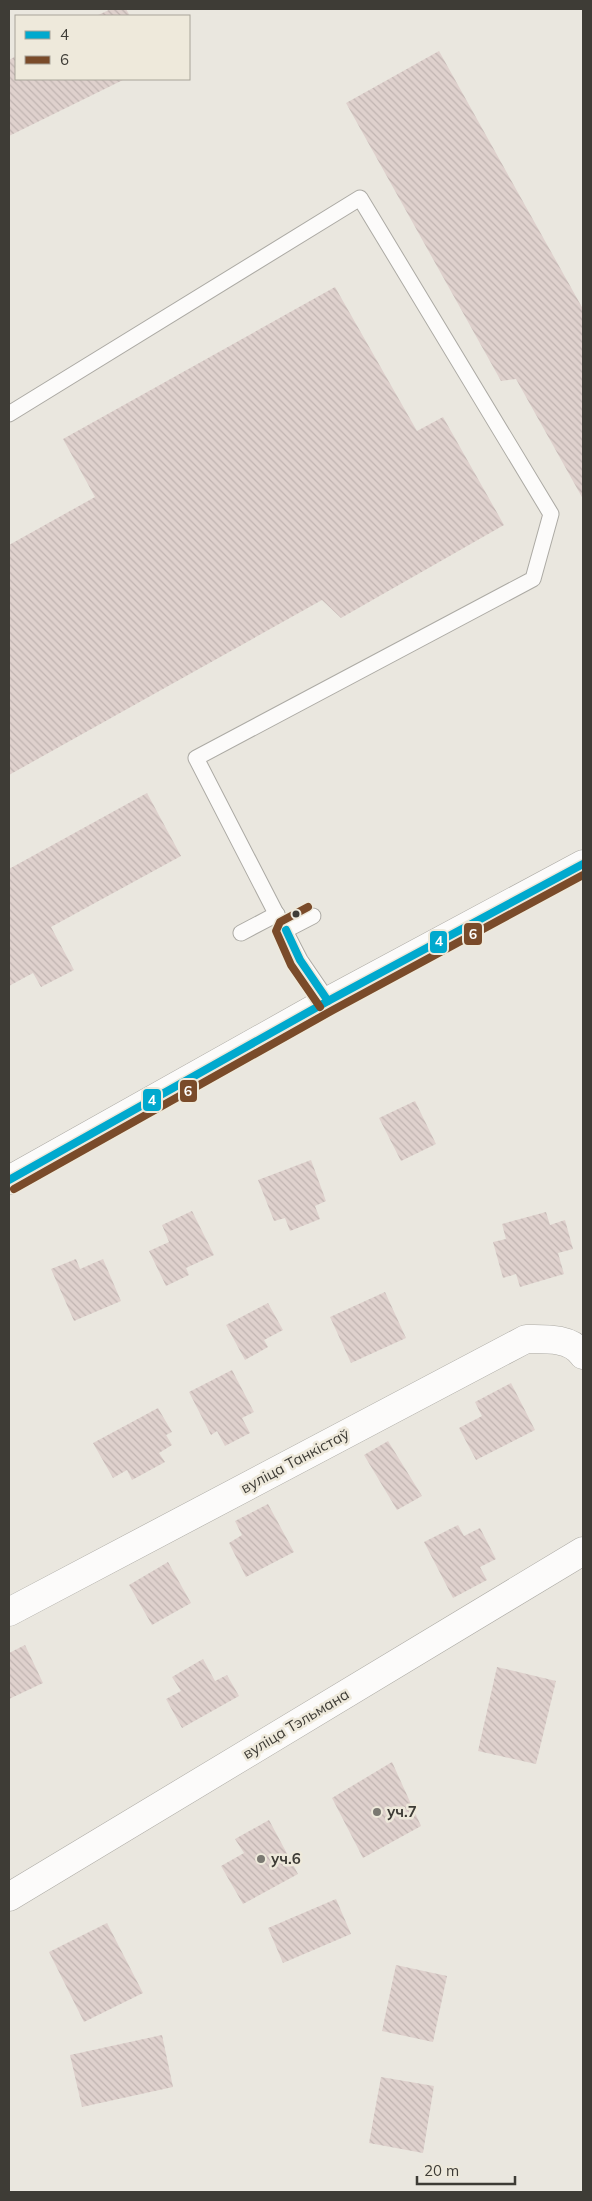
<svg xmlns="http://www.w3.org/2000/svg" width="592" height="2201" font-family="Mulish,sans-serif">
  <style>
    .building { fill: url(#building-back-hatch) }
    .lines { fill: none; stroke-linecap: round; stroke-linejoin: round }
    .service-casing { stroke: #acaaa4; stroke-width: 17 }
    .minor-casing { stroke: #acaaa4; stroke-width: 29 }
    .tertiary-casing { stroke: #acaaa4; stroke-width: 29 }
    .service { stroke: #fcfbfa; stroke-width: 15 }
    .minor { stroke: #fcfbfa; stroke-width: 28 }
    .tertiary { stroke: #fcfbfa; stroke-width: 28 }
    .bus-1-casing { stroke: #eee9db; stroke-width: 11 }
    .bus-2-casing { stroke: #eee9db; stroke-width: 11 }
    .bus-1 { stroke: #00a9ce; stroke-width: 8 }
    .bus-2 { stroke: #7a4b2a; stroke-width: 8 }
    .bus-dot { fill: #3e3c36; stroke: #eee9db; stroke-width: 2 }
    .poi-dot { fill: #7a7871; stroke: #eee9db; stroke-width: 2 }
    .labels { text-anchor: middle; stroke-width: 5; stroke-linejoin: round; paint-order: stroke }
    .street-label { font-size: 15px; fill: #3e3c36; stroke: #eee9db }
    .poi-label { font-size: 15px; font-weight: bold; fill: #3e3c36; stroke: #eee9db; text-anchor: start }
    .line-badge { stroke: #eee9db; stroke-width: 2 }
    .badge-label { font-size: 14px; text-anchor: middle; font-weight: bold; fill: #fff }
  </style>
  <defs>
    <pattern id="building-back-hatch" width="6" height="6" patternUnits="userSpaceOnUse" patternTransform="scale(1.25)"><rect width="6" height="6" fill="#dfd1cd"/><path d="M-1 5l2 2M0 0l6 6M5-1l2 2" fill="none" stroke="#c0b4b1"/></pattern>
  </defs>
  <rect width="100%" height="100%" fill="#eae7df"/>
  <g class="building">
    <polygon points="111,9 126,9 130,16 96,16"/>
    <polygon points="439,51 583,309 583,499 516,379 501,381 346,103"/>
    <polygon points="16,56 16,79 125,79 9,136 9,60"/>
    <polygon points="335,287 417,431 443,417 504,525 341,618 322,600 9,775 9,545 95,497 63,439"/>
    <polygon points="147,793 181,856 51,927 74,970 41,987 33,973 9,986 9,869"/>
    <polygon points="415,1101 436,1144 401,1161 379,1118"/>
    <polygon points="311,1160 326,1201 315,1206 320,1219 290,1231 285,1218 274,1221 258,1180"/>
    <polygon points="192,1211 214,1255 186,1268 189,1275 166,1286 149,1251 169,1242 162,1225"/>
    <polygon points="546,1212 550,1225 565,1220 573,1249 558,1253 564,1274 520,1287 516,1274 503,1278 493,1242 506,1239 502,1224"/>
    <polygon points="76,1259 80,1269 103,1259 121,1301 74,1321 51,1269"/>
    <polygon points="385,1292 406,1338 351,1363 330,1317"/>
    <polygon points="268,1303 283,1330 264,1340 268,1347 245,1360 226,1325"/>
    <polygon points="232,1370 254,1412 242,1418 250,1433 225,1446 217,1431 211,1435 189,1392"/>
    <polygon points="511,1383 535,1430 476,1460 459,1428 482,1416 475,1402"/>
    <polygon points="158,1408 172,1432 166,1435 172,1445 159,1453 165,1462 132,1480 127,1470 113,1478 93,1443"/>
    <polygon points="388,1441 422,1496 397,1510 364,1455"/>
    <polygon points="268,1504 294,1552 246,1577 229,1543 242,1535 235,1521"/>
    <polygon points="458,1525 464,1536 480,1528 496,1559 480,1567 487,1580 453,1598 424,1542"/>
    <polygon points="168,1562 191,1603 152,1625 129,1585"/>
    <polygon points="25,1645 43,1683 9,1699 9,1653"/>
    <polygon points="203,1659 215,1681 227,1675 239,1696 182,1728 166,1699 181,1691 172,1677"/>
    <polygon points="497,1667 556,1681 536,1764 478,1751"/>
    <polygon points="392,1762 421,1826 363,1858 332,1798"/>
    <polygon points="269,1820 298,1874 243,1904 221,1866 244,1853 235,1839"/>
    <polygon points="336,1899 351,1934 283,1963 268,1928"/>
    <polygon points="107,1923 143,1993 84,2022 49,1952"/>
    <polygon points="396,1965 447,1976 433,2042 382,2031"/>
    <polygon points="162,2035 173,2087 82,2107 70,2055"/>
    <polygon points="381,2077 434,2086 423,2153 369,2143"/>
  </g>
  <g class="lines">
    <defs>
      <g id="service">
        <polyline points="9,414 360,198 551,514 533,579 196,758 300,960 328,1001"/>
        <polyline points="286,930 313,916"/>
        <polyline points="241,933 277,914"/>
      </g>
      <g id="minor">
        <path d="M9,1612L526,1339C544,1339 571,1337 583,1355"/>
        <polyline points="9,1897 583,1551"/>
      </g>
      <polyline id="tertiary" points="9,1180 328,1001 583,864"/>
    </defs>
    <use href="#service" class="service-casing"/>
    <use href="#minor" class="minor-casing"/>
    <use href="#tertiary" class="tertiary-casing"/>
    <use href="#service" class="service"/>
    <use href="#minor" class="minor"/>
    <use href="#tertiary" class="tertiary"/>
    <defs>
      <g id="bus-1">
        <polyline points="286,930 300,960 328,1001"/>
        <polyline points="9,1180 328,1001 583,864"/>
      </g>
      <g id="bus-2">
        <polyline points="308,907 280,922 276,931 291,965 320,1007"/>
        <polyline points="14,1189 333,1010 583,875"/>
      </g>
    </defs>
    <use href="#bus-1" class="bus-1-casing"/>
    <use href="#bus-2" class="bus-2-casing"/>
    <use href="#bus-1" class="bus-1"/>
    <use href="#bus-2" class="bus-2"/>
  </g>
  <circle class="bus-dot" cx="296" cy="914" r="4.5"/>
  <g class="poi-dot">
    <circle cx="377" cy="1812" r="5"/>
    <circle cx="261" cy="1859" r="5"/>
  </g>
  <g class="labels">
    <g class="street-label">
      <text transform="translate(295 1461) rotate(-28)" y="5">вуліца Танкістаў</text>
      <text transform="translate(296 1724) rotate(-31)" y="5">вуліца Тэльмана</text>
    </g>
    <g class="poi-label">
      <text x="387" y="1817">уч.7</text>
      <text x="271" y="1864">уч.6</text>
    </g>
  </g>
  <g class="line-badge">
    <rect x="463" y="922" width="20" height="24" rx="5" fill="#7a4b2a"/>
    <rect x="429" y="930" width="19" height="24" rx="5" fill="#00a9ce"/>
    <rect x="179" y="1079" width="19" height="24" rx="5" fill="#7a4b2a"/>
    <rect x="142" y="1088" width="20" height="24" rx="5" fill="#00a9ce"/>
  </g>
  <g class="badge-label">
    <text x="473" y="939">6</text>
    <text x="439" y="946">4</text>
    <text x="188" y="1096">6</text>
    <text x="152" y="1105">4</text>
  </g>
  <rect width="592" height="2201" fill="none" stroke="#3e3c36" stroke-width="20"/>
  <rect x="15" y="15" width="175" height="65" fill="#eee9db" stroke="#a8a499"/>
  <rect x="25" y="31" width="25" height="8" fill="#00a9ce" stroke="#a8a499"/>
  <text x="60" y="40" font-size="15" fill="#3e3c36">4</text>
  <rect x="25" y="56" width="25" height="8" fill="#7a4b2a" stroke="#a8a499"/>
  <text x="60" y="65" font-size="15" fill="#3e3c36">6</text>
  <path d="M417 2176v8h98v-8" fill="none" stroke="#3e3c36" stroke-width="2.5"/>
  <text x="424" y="2176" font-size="15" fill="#3e3c36" stroke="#eee9db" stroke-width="4" paint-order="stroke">20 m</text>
</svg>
